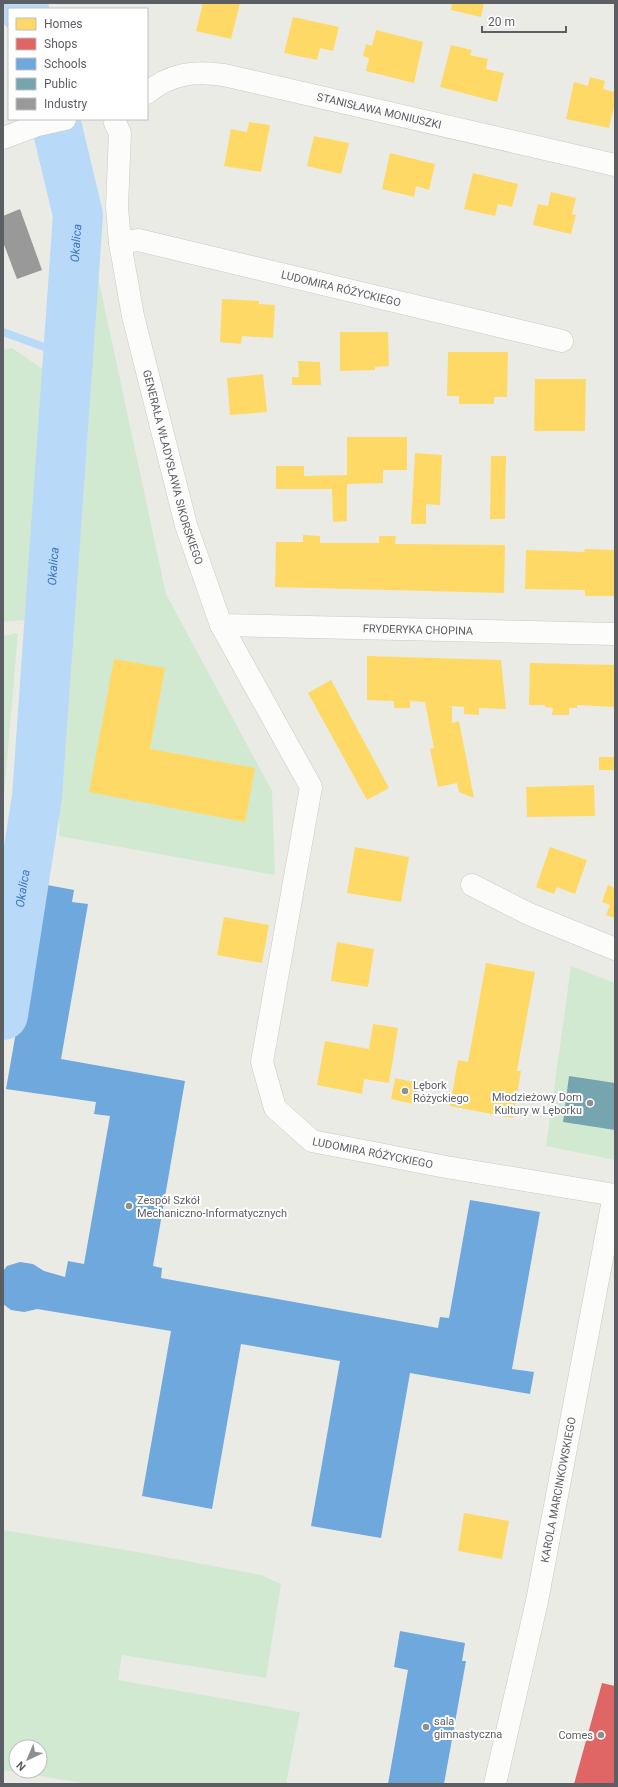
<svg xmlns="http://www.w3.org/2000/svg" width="618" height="1787" font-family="Roboto,sans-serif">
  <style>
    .green { fill: #d2e9d1; fill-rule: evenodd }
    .homes { fill: #ffd966 }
    .shops { fill: #e06666 }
    .schools { fill: #6fa8dc }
    .public { fill: #76a5af }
    .industry { fill: #999 }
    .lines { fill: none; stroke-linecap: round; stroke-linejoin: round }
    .stream { stroke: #b8daf8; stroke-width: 8 }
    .river { stroke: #b8daf8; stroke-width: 50 }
    .street-casing { stroke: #c8c8c6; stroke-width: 23 }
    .street { stroke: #fcfcfb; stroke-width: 22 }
    .poi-dot { fill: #8d9092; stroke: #fff; stroke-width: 1.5 }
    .labels { text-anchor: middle; stroke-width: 4; stroke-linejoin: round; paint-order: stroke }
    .street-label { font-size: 11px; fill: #5b5f64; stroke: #fff }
    .poi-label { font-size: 11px; fill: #5b5f64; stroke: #fff; text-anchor: start }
    .water-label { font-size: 12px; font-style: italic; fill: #3d76bf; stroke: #fff }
  </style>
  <rect width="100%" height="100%" fill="#ebebe6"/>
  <g class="green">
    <polygon points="88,252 94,258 166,594 272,791 275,875 59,836 60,704"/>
    <polygon points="12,348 44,370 25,620 3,622 3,350"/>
    <polygon points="18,633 3,808 3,636"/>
    <polygon points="571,966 615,983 615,1160 546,1146"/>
    <path d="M3,1530L138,1552L261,1575L281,1584L266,1678L122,1655L118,1680L300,1712L286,1784H88L3,1770ZM16,1747H40V1771H16Z"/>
  </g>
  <g class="homes">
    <polygon points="203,3 240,3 231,39 196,31"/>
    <polygon points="452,3 484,3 481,17 451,10"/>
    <polygon points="293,17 339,27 333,51 320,48 317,60 284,53"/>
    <polygon points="376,30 423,42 414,83 366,71 369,58 363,56 366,44 372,46"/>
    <polygon points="451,45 472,50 470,55 488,59 486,69 504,73 497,102 440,87"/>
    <polygon points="590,77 605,81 603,89 615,92 615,102 609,128 566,119 574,82 588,86"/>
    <polygon points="249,122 270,125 261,172 224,166 231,129 247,132"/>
    <polygon points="314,136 349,143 341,174 307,166"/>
    <polygon points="390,153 435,164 429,190 416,186 414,197 382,189"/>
    <polygon points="473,173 518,184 512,207 498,204 495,216 464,209"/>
    <polygon points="551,192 576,198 572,214 576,215 571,234 533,225 538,204 548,206"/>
    <polygon points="222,299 259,301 259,304 275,305 273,338 242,336 241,344 220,342"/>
    <polygon points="340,332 388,332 389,366 375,367 375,370 340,371"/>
    <polygon points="448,352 508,352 507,397 494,397 494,404 459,404 459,396 447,396"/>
    <polygon points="298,361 320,362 321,385 292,385 292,377 299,377"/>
    <polygon points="263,374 267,412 230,415 227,378"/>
    <polygon points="535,379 586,379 585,431 534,431"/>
    <polygon points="347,437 407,437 407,470 383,470 383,483 347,484 347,521 333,522 332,489 276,489 276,466 304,466 304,476 347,475"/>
    <polygon points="415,453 442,455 440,505 426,504 426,524 411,524"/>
    <polygon points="491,456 506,456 505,519 490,519"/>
    <polygon points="303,535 320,536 320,543 379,543 379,536 396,536 395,544 505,545 504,593 275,587 276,542 303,542"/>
    <polygon points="585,549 615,550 615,596 585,596 585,590 525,589 526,550 584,552"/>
    <polygon points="367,656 501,660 506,709 479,708 479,715 464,714 464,707 447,706 452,707 452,723 459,721 474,798 459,792 457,783 438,787 430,749 434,748 425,702 410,701 410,708 394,708 394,701 367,700"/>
    <polygon points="114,659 165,668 150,749 255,768 245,822 89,792"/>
    <polygon points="530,663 615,665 615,705 613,707 577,705 577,708 569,708 569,715 552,715 553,708 545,707 545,705 529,705"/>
    <polygon points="331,680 389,788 367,800 308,693"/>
    <rect x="599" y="757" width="16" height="13"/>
    <polygon points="594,785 595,816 527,817 526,787"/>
    <polygon points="355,847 409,857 401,902 347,893"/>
    <polygon points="550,847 587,860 575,894 557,887 554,894 536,887"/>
    <polygon points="608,885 615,888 615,918 606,915 610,905 602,902"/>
    <polygon points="224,917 269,925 262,963 217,955"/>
    <polygon points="337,942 374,949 368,987 331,981"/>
    <polygon points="486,963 535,972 517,1071 521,1071 513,1118 450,1106 458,1060 468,1062"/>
    <polygon points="373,1024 398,1028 389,1083 364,1079 362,1094 317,1085 325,1041 369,1049"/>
    <polygon points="395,1078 418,1083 414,1104 391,1099"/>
    <polygon points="464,1513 509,1521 502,1559 458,1551"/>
  </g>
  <polygon class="shops" points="602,1683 615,1686 615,1784 574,1784"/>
  <g class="schools">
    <polygon points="42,884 74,890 72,902 88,904 61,1059 185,1081 153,1266 162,1268 161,1278 438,1328 440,1317 449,1318 470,1200 540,1212 512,1369 534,1372 530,1394 410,1373 381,1538 311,1526 340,1361 241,1344 212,1509 142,1496 171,1331 37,1309 24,1312 11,1310 3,1304 3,1271 7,1266 20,1262 33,1264 44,1271 65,1277 68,1261 84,1264 110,1116 94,1114 96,1102 6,1089"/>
    <polygon points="400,1631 465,1643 462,1661 466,1661 444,1784 388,1784 408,1670 394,1667"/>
  </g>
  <polygon class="public" points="569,1076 615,1083 615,1130 563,1122"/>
  <polygon class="industry" points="20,209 42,270 17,279 3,242 3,216"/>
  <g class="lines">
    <polyline class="stream" points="3,332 69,356"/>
    <g class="river">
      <polyline points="21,3 24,9"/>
      <path id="s1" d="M3,1015L37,797L78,215L55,119"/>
    </g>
    <defs>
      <g id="street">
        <path id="s2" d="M147,93C171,73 194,71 224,75L615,165"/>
        <path id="s3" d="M115,123L120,133L117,207L120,243L133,316L186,525L221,625L311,787L262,1062L275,1108L312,1141L446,1167L615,1195"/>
        <polyline points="3,138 38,125 65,119"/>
        <path id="s4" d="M120,243L138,240L562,341"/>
        <path id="s5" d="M221,625L615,634"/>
        <polyline points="472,885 529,914 615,949"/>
        <path id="s6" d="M495,1784L537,1601L614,1195"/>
      </g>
    </defs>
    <use href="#street" class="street-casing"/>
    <use href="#street" class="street"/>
  </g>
  <g class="poi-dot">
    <circle cx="405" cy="1091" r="4"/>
    <circle cx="590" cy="1103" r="4"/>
    <circle cx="129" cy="1206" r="4"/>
    <circle cx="426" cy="1727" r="4"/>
    <circle cx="601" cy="1735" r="4"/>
  </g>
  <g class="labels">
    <g class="street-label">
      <text dy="4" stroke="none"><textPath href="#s2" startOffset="241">STANISŁAWA MONIUSZKI</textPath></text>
      <text dy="4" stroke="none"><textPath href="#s4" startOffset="227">LUDOMIRA RÓŻYCKIEGO</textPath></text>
      <text dy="4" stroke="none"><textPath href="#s3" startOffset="352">GENERAŁA WŁADYSŁAWA SIKORSKIEGO</textPath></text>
      <text dy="4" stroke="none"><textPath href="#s5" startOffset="197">FRYDERYKA CHOPINA</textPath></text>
      <text dy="4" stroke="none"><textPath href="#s3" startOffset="1141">LUDOMIRA RÓŻYCKIEGO</textPath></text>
      <text dy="4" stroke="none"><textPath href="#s6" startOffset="301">KAROLA MARCINKOWSKIEGO</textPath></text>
    </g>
    <g class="poi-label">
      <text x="413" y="1089">Lębork<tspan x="413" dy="13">Różyckiego</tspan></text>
      <text x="582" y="1101" text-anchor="end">Młodzieżowy Dom<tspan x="582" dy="13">Kultury w Lęborku</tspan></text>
      <text x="137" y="1204">Zespół Szkół<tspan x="137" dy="13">Mechaniczno-Informatycznych</tspan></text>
      <text x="434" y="1725">sala<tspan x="434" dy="13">gimnastyczna</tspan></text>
      <text x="593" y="1739" text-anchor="end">Comes</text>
    </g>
    <g class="water-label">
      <text dy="4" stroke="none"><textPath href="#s1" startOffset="776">Okalica</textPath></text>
      <text dy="4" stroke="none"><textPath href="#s1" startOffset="452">Okalica</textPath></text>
      <text dy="4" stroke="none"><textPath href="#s1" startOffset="128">Okalica</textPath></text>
    </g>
  </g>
  <rect width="618" height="1787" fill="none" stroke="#5b5f64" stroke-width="8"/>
  <rect x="8" y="8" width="140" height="112" fill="#ffffff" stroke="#bdbfc1"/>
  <rect x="16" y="18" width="20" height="12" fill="#ffd966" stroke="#bdbfc1"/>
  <text x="44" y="28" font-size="12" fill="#5b5f64">Homes</text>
  <rect x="16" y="38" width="20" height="12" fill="#e06666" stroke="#bdbfc1"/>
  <text x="44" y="48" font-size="12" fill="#5b5f64">Shops</text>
  <rect x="16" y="58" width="20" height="12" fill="#6fa8dc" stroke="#bdbfc1"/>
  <text x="44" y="68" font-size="12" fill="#5b5f64">Schools</text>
  <rect x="16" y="78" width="20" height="12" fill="#76a5af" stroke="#bdbfc1"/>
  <text x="44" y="88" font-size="12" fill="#5b5f64">Public</text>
  <rect x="16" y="98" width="20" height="12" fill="#999999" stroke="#bdbfc1"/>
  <text x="44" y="108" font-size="12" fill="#5b5f64">Industry</text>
  <g transform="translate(28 1759) rotate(224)"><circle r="19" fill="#ffffff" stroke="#bdbfc1"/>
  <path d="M0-3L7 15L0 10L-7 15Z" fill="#8d9092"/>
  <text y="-6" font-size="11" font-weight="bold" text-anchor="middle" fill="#5b5f64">N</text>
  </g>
  <path d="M482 26v6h84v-6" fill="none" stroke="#5b5f64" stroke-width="2"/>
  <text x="488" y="26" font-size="12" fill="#5b5f64" stroke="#ffffff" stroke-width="3" paint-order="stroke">20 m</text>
</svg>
